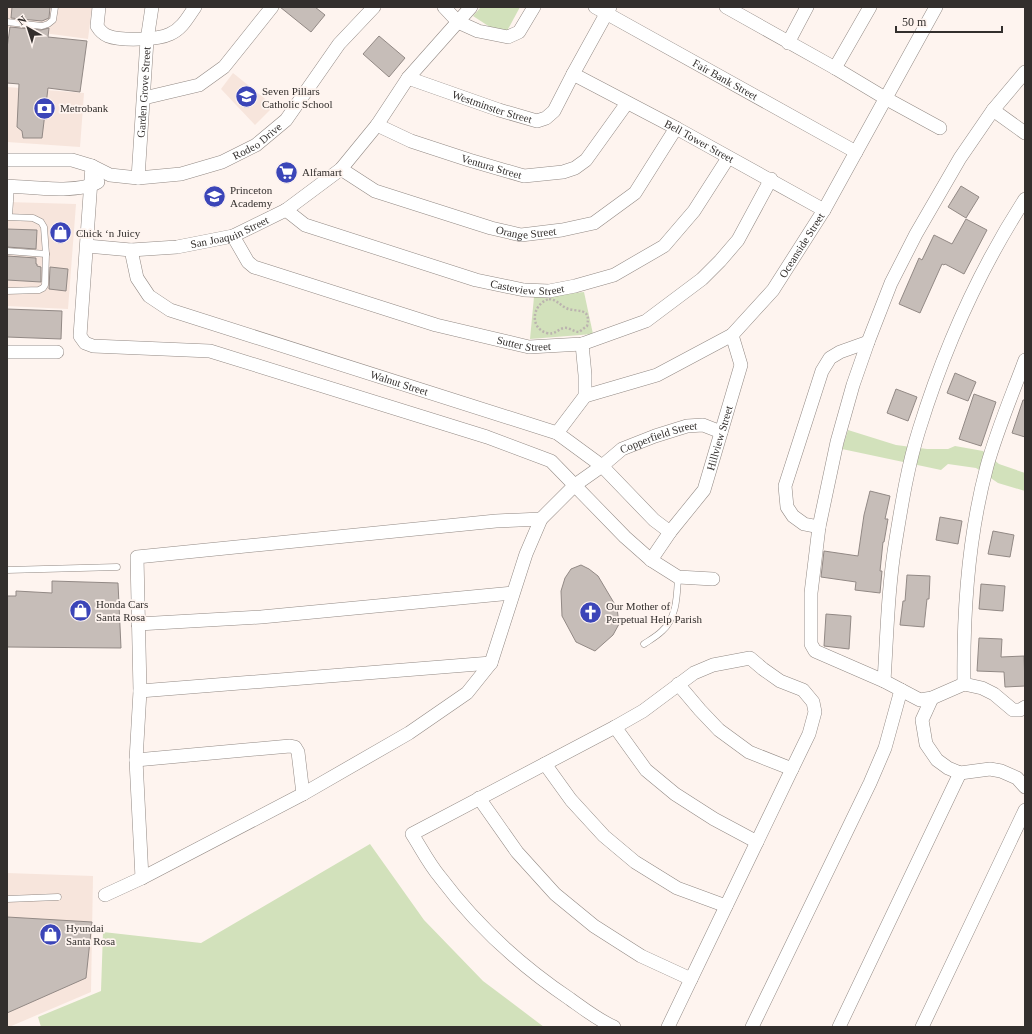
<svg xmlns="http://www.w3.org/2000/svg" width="1032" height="1034" font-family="'Times New Roman',serif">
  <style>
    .built { fill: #f7e5dc }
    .green { fill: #d2e1bb }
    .building { fill: #c6bdb8; stroke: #928985 }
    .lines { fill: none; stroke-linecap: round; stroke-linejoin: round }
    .service-casing { stroke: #928984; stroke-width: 7 }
    .minor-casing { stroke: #928984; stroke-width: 14 }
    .path { stroke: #bbb3af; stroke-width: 2.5; stroke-dasharray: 2 2; stroke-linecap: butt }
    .service { stroke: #fff; stroke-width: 6 }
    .minor { stroke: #fff; stroke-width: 13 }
    .labels { text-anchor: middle; stroke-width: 3.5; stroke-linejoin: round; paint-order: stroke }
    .street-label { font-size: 11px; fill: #332f2d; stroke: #fef4ef }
    .poi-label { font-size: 11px; fill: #332f2d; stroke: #fef4ef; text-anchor: start }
  </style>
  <rect width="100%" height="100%" fill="#fef4ef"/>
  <g class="built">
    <polygon points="7,7 92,7 88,39 7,28"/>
    <polygon points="233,73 274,106 255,125 221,89"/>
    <polygon points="7,87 84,93 80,147 7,142 8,123 7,123"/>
    <polygon points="7,202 76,204 68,309 7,306"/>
    <polygon points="7,873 93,876 91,992 9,1027 7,1027"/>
  </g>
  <g class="green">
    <polygon points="481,7 520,7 507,31 493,29 473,16"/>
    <polygon points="584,292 593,334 530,339 534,297"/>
    <polygon points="848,430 896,445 927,449 948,449 955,446 983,451 999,464 1025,473 1025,491 998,483 976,468 948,464 941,470 842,449"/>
    <polygon points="370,844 424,920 483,981 544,1027 41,1027 38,1017 101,991 103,932 201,943"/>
  </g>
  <g class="building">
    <polygon points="12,7 50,7 49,18 42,21 11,18"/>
    <polygon points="280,7 315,7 325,15 311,32"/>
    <polygon points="10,27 41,30 49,28 48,37 87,41 80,92 48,88 42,138 23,138 22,131 17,127 19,84 7,83 7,48"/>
    <polygon points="379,36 405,58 389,77 363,54"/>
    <polygon points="961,186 979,197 966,218 948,207"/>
    <polygon points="966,219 987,230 964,274 945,264 944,265 942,264 920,313 899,304 919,258 922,260 934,235 952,244"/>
    <polygon points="7,229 37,230 36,249 7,247"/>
    <polygon points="7,256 36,258 36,264 37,264 37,266 41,267 41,282 7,280"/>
    <polygon points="50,267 68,269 66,291 49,289"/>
    <polygon points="7,309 62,311 61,339 7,337"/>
    <polygon points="955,373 976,382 968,401 947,393"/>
    <polygon points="896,389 917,397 908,421 887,413"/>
    <polygon points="974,394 996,402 981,446 959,439"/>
    <polygon points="1023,400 1025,400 1025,437 1012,433"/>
    <polygon points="870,491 890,496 885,519 888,519 884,542 883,542 880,571 882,571 880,593 855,590 856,582 821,577 824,551 858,556 864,515"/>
    <polygon points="940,517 962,521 958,544 936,540"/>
    <polygon points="993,531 1014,535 1010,557 988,554"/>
    <polygon points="581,565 589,569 598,576 617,608 619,624 613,635 595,651 576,642 562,616 561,591 565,578 571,569"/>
    <polygon points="907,575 930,576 929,599 927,599 924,627 900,625 903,601 905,601"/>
    <polygon points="52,581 118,583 121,648 7,647 7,596 16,596 16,591 52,593"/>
    <polygon points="981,584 1005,586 1003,611 979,609"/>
    <polygon points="826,614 851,616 849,649 824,646"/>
    <polygon points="979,638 1002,639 1001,657 1024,656 1025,686 1005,687 1004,672 977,671"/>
    <polygon points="7,917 92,922 86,978 7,1013"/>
  </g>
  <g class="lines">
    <defs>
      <g id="service">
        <polyline points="7,22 42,26 48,24 53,20 55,7"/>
        <polyline points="9,216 11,186"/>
        <polyline points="7,217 33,218 41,222 44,227 46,254 45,285 43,288 39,290 7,291"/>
        <polyline points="7,251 46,254"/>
        <polyline points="7,570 117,567"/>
        <path d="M644,644C650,640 657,636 662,631C677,618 677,595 678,577"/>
        <polyline points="7,899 58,897"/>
      </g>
      <g id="minor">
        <path d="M99,7L97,26C100,31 103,34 108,36C121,41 158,40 170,34C182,29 188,17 195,7"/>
        <polyline points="444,7 458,22 478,31 508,37 519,32 534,7"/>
        <path id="s1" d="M595,7L856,152"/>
        <polyline points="726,7 835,68 885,98 940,128"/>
        <polyline points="788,43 807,7"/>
        <polyline points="835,68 870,7"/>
        <polyline points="1025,72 993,110 960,158 916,234 891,283 868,342 853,385 837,442 819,527 811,593 811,644 815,651 884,681 920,700 932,698 964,684 982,688 994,694 1013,710 1020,710 1025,707"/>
        <path id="s2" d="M573,74L676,128L824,210"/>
        <path id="s3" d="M408,78L499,110L537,121L546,118L554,111L573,74L610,7"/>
        <polyline points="144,98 199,85 224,67 272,7"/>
        <polyline points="993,110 1025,133"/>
        <path id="s4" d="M377,125L411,141L469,160L524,176L563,172L575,168L586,160L627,103"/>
        <path id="s5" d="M7,160H72L92,166L110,175L138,178L181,174L222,162L256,145L286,120L339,44L374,7"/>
        <polyline points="92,166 80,336 85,343 93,346 210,351 487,437 551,461 625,537 651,560 678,577 713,579"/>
        <path id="s6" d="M341,169L375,191L491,228L521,235L562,230L594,223L635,193L676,128"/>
        <path id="s7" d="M138,178L147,40L152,7"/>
        <path d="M7,186C30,187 78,194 98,182"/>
        <path id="s8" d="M286,210L305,225L476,280L524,290L549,291L575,286L614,275L664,246L694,211L728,158"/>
        <path id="s9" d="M233,236L248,262L254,267L436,325L529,347L582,344L646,321L702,279L720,261L738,240L771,179"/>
        <path id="s10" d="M87,246L131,250L177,247L233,236L286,210L341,169L377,125L408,78L471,7"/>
        <path id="s11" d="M131,250L137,278L149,296L170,310L557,433L602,466L654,520L670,532"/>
        <polyline points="7,352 57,352"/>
        <path id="s12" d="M585,396L657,375L732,335L773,290L824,210L936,7"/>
        <polyline points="557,433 585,396 585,375 582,344"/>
        <polyline points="819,527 804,524 793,516 787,507 785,486 822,371 830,358 840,352 868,342"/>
        <path id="s13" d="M651,560L670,532L704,490L741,365L732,335"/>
        <polyline points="138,624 261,617 512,593"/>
        <path d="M884,681C887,634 888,586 896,539C902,502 908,465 919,430C944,349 979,270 1025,199"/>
        <polyline points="678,684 700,710 719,730 749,752 792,769"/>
        <path d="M964,684C963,612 968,537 987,466C997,430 1012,395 1025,360"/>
        <polyline points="140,691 491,663"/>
        <polyline points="932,698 922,720 926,744 937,760 948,768 960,773 990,769 1001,771 1017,778 1025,787"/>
        <polyline points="615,727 646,770 675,794 714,819 757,842"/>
        <polyline points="136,760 290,746 295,747 298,752 303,794"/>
        <polyline points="545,764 571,800 604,836 635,862 677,888 726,906"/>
        <polyline points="479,798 517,852 555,894 594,926 641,956 691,979"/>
        <polyline points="142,878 136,760 140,691 137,557 496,521 541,519"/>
        <path id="s14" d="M105,895L142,878L303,794L409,733L467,693L491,663L526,554L541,519L575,485L602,466L622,449L655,436L687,426L703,425L721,432"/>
        <path d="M614,1027C598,1020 584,1009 570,999C521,966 476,925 440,877C429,864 421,848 412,834L615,727L643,711L694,673L713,665L750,658L763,669L780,681L803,690L813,702L815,712L809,734L792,769L668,1027"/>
        <polyline points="752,1027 870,783 885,748 901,690"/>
        <polyline points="839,1027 960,773"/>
        <polyline points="922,1027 1025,810"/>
      </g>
    </defs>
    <use href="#service" class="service-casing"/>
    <use href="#minor" class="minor-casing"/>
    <path class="path" d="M549,299C557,300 560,305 566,308C576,313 592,306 587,326L579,332C574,332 569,327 564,328C558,329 555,335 547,333C529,328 532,304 549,299Z"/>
    <use href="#service" class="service"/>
    <use href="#minor" class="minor"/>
  </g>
  <defs>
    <symbol id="school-disc" viewBox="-11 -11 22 22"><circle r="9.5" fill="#3b45b8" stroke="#fef4ef"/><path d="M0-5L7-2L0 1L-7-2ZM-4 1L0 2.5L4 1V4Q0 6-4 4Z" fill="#fff"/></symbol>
    <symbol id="bank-disc" viewBox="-11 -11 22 22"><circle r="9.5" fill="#3b45b8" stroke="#fef4ef"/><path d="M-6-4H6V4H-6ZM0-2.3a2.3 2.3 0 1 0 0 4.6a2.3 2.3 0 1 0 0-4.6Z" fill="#fff"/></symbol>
    <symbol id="supermarket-disc" viewBox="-11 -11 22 22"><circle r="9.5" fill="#3b45b8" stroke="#fef4ef"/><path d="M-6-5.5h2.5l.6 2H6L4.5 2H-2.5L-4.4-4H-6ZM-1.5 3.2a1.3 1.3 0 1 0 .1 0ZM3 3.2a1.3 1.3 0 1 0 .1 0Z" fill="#fff"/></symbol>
    <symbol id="shop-disc" viewBox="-11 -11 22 22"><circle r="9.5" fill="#3b45b8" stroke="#fef4ef"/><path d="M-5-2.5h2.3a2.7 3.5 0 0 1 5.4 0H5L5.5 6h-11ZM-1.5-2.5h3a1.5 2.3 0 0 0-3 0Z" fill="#fff"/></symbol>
    <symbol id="church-disc" viewBox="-11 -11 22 22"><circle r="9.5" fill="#3b45b8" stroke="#fef4ef"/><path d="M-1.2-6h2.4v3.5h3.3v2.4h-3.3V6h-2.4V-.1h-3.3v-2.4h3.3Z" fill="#fff"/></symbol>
  </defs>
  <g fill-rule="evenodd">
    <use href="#school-disc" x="234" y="84" width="25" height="25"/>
    <use href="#bank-disc" x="32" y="96" width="25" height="25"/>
    <use href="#supermarket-disc" x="274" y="160" width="25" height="25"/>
    <use href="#school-disc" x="202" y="184" width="25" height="25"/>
    <use href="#shop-disc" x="48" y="220" width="25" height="25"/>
    <use href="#shop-disc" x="68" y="598" width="25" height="25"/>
    <use href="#church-disc" x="578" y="600" width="25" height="25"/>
    <use href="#shop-disc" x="38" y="922" width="25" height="25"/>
  </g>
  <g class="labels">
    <g class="street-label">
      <text dy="4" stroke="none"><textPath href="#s1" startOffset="149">Fair Bank Street</textPath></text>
      <text dy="4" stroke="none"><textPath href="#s7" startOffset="86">Garden Grove Street</textPath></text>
      <text dy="4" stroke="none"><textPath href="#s3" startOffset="89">Westminster Street</textPath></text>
      <text dy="4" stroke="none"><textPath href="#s5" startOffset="261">Rodeo Drive</textPath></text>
      <text dy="4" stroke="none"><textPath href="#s2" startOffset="143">Bell Tower Street</textPath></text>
      <text dy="4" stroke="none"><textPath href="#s4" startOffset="122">Ventura Street</textPath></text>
      <text dy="4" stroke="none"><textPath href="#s6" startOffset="198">Orange Street</textPath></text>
      <text dy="4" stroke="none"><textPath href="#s10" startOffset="145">San Joaquin Street</textPath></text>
      <text dy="4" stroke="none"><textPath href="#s12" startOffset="274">Oceanside Street</textPath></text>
      <text dy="4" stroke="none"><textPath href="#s8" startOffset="256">Casteview Street</textPath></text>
      <text dy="4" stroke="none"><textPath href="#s9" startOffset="319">Sutter Street</textPath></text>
      <text dy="4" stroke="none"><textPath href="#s11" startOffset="316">Walnut Street</textPath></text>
      <text dy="4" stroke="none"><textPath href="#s13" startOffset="142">Hillview Street</textPath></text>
      <text dy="4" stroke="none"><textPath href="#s14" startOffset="752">Copperfield Street</textPath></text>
    </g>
    <g class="poi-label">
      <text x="262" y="95">Seven Pillars<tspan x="262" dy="13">Catholic School</tspan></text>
      <text x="60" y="112">Metrobank</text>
      <text x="302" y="176">Alfamart</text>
      <text x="230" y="194">Princeton<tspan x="230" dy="13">Academy</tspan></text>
      <text x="76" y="237">Chick ‘n Juicy</text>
      <text x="96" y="608">Honda Cars<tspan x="96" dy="13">Santa Rosa</tspan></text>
      <text x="606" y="610">Our Mother of<tspan x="606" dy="13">Perpetual Help Parish</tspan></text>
      <text x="66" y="932">Hyundai<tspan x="66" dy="13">Santa Rosa</tspan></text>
    </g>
  </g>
  <rect width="1032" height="1034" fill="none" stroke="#332f2d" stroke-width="16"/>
  <g transform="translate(28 28) rotate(321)" stroke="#fef4ef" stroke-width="3" paint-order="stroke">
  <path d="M0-3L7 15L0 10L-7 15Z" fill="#332f2d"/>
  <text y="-6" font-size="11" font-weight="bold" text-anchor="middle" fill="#332f2d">N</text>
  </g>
  <path d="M896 26v6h106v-6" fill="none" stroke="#332f2d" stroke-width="2"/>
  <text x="902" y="26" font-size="12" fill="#332f2d" stroke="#fef4ef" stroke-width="3" paint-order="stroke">50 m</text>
</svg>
